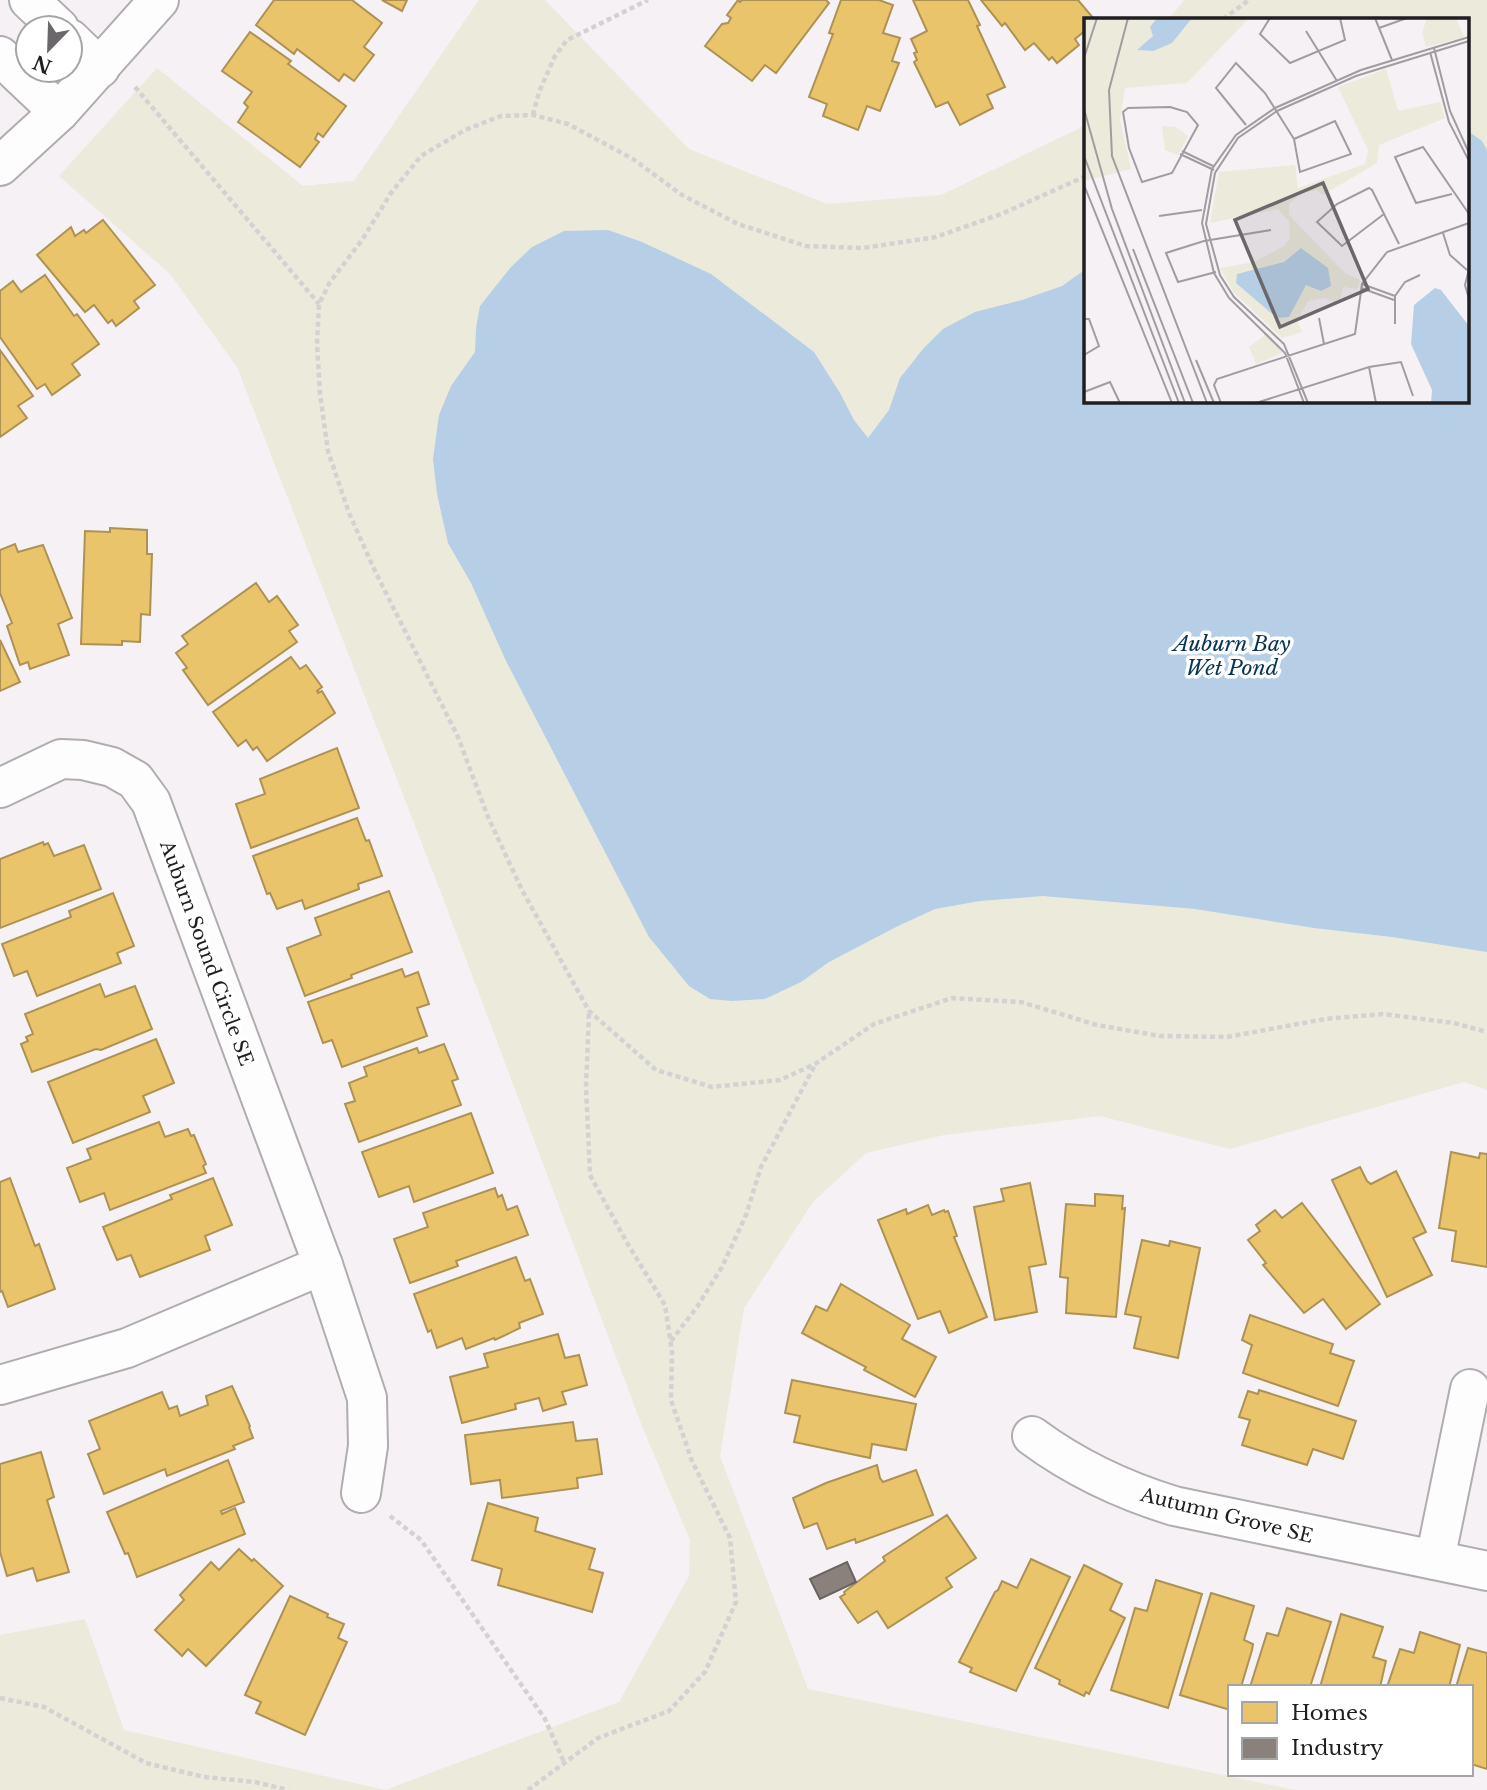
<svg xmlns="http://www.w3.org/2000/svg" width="1487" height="1790" font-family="'Libre Baskerville',serif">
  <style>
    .green { fill: #ebeadb }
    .water { fill: #b6cfe6 }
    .homes { fill: #e9c46a; stroke: #ad9254; stroke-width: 2 }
    .industry { fill: #8a817c; stroke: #6a6360; stroke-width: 2 }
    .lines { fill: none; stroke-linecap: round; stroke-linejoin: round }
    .minor-casing { stroke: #b0adb0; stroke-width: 42 }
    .path { stroke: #d2d2d2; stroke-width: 4.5; stroke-dasharray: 5 3.5; stroke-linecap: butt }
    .minor { stroke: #fefdfe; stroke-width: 38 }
    .labels { text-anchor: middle; stroke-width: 7; stroke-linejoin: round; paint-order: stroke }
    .street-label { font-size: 19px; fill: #201e20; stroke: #fff }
    .water-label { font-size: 21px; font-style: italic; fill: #073553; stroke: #fff }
    .inset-road { fill: none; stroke: #a09da0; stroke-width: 2 }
    .view { fill: #6b686b; fill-opacity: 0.15; stroke: #6b686b; stroke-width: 3.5 }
    .inset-edge { fill: none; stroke: #201e20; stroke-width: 3.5 }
  </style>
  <rect width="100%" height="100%" fill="#f5f1f5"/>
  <polygon class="green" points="479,0 545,0 689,149 827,204 941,195 1080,128 1086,120 1086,401 1468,401 1468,19 1169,19 1184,0 1487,0 1487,1090 1464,1082 1230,1149 1100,1116 944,1135 866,1153 813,1202 744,1308 720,1456 808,1689 1295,1790 0,1790 0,1635 85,1619 124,1730 385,1790 619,1702 689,1576 690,1540 642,1426 438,885 237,367 170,274 59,176 157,68 303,186 354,181"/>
  <polygon class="water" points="1468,131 1482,141 1487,150 1487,952 1392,937 1314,928 1195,909 1043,896 980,901 935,909 896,927 829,962 801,982 765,999 732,1001 710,999 689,986 649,937 506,661 471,583 448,543 437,494 433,459 439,415 451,386 475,352 476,328 480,306 511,267 532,247 564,231 608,230 642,242 711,274 814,352 840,393 854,420 868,438 889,410 900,378 923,349 943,329 975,312 1022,300 1062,286 1086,269 1086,401 1468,401"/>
  <g class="homes">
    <polygon points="274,0 352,0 382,23 364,47 374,55 354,81 344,74 339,81 297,49 294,54 256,25"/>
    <polygon points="382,0 407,0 402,11"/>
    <polygon points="738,0 740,2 742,0 826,0 829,3 776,73 765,65 752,81 705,46 722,24 728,23 731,18 727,15"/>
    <polygon points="841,0 879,0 893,5 883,33 900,38 892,61 899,63 880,111 867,106 858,130 823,116 827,104 809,97 833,34 829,33"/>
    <polygon points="913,0 968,0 980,25 977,26 1005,87 987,95 993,108 960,125 948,102 936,107 914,62 917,60 914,53 917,52 911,39 927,31"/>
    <polygon points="981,0 1078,0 1094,19 1086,19 1086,30 1075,39 1079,45 1057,63 1052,57 1049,60 1034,43 1025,50 1005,23 1002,26"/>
    <polygon points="250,32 291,61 288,64 346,106 323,137 318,133 315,139 319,142 300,167 238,122 248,107 244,103 252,92 222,71"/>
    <polygon points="103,220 155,285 134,301 139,308 116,326 112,320 108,323 94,305 85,312 37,255 71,227 75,236 84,230 86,233"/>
    <polygon points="45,275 74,316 77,314 99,344 72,364 80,375 52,395 45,384 37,389 0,337 0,291 13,281 21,292"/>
    <polygon points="0,350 33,396 18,406 27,418 0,437"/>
    <polygon points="110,528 147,530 147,554 152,554 150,615 141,614 140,642 122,641 122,645 81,644 85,531 110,532"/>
    <polygon points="15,544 18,552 43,545 72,618 58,624 69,655 30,669 28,662 20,665 7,626 12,623 0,593 0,550"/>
    <polygon points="256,583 269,602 277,596 298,625 289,631 297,642 208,705 183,670 187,668 176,653 188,644 182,636"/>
    <polygon points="0,640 20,682 0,691"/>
    <polygon points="291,657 300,669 306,665 322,687 317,691 318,693 322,691 335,713 267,761 257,747 253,750 246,740 238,746 213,712"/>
    <polygon points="337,748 359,808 251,848 236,804 265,794 260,779"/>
    <polygon points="357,818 366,841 369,840 382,876 358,884 359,889 305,909 302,900 277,909 270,893 267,894 253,856"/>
    <polygon points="43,842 44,845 48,843 54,856 84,845 101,889 0,928 0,859"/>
    <polygon points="389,891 412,952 351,975 352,978 305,996 287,948 321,935 315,918"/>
    <polygon points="113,893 134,946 117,953 121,963 37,996 27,971 14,976 2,944 71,917 69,911"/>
    <polygon points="402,969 405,977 418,972 429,1004 417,1008 427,1036 342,1067 332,1040 323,1043 308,1002"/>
    <polygon points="100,984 105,997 135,986 152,1029 101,1050 96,1049 32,1072 21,1044 28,1041 26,1037 33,1034 25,1014"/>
    <polygon points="156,1039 174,1083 143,1096 150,1112 73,1143 48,1082"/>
    <polygon points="444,1044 458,1079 452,1081 461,1105 359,1142 345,1104 355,1101 349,1083 367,1076 364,1067 417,1048 419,1053"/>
    <polygon points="471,1113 493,1173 414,1202 409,1186 379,1197 362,1152"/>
    <polygon points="159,1122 165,1137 188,1129 191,1136 194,1135 206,1164 203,1166 206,1173 110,1210 104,1193 80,1202 67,1168 91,1159 87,1149"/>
    <polygon points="1451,1152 1479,1158 1480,1153 1487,1154 1487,1267 1452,1261 1456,1231 1439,1228"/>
    <polygon points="1360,1167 1367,1181 1371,1184 1396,1171 1426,1232 1413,1238 1432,1275 1387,1297 1332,1180"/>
    <polygon points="10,1178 35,1246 39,1244 55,1289 8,1307 2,1291 0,1292 0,1182"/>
    <polygon points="213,1178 232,1225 205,1236 210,1250 140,1277 131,1255 117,1260 103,1227 172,1199 170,1195"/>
    <polygon points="1030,1183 1046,1264 1029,1267 1037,1312 995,1320 974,1207 1004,1201 1001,1189"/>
    <polygon points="495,1188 498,1197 502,1195 507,1210 517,1206 528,1235 456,1261 458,1266 410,1283 394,1239 428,1227 423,1213"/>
    <polygon points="1095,1194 1123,1196 1122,1209 1125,1208 1116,1317 1066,1313 1068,1278 1060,1277 1066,1204 1095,1206"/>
    <polygon points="1302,1203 1380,1304 1346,1329 1323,1299 1304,1313 1263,1265 1266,1263 1248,1240 1260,1231 1256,1225 1275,1210 1282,1218"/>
    <polygon points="928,1205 932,1215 944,1210 945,1212 948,1211 957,1236 954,1237 987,1317 949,1333 940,1311 918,1319 878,1220 906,1209 907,1214"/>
    <polygon points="1142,1240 1169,1246 1170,1241 1200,1248 1178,1358 1134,1348 1141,1317 1125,1314"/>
    <polygon points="516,1257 525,1281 530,1279 543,1314 519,1323 520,1328 495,1340 494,1338 466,1349 462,1338 437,1348 431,1330 428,1332 414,1294"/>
    <polygon points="841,1284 910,1325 902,1339 936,1357 915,1397 864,1370 866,1367 802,1333 816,1306 827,1311"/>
    <polygon points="1250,1315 1333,1344 1330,1353 1354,1361 1338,1406 1243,1373 1252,1345 1242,1340"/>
    <polygon points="558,1334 565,1358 579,1355 587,1385 562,1392 566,1404 543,1411 539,1398 515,1404 516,1409 462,1423 450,1377 488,1367 484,1354"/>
    <polygon points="792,1380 916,1404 906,1450 872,1444 870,1458 794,1442 800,1416 785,1413"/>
    <polygon points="232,1386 250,1426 249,1427 253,1438 233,1446 235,1449 167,1476 165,1469 104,1494 88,1454 100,1449 89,1421 162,1392 169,1409 177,1406 180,1416 208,1405 206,1396"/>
    <polygon points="1259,1390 1356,1421 1343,1459 1313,1449 1307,1465 1242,1445 1250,1420 1239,1417 1248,1391 1258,1394"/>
    <polygon points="573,1422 576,1441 597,1439 602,1474 577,1478 578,1488 502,1498 500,1480 471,1484 465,1435"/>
    <polygon points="41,1452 54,1497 47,1500 69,1572 37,1581 33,1568 7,1576 0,1552 0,1464"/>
    <polygon points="228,1460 244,1502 221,1511 222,1514 235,1508 245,1534 137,1577 128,1553 125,1554 107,1512"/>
    <polygon points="877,1465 880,1478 883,1482 916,1470 933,1515 856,1543 855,1539 827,1549 817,1523 804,1528 793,1498 826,1483"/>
    <polygon points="488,1503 538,1518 535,1531 595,1549 589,1569 603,1573 592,1612 498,1585 502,1569 472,1560"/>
    <polygon points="947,1515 976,1558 946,1578 952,1587 888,1628 877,1611 858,1623 840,1597 845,1594 844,1592 885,1561 883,1557"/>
    <polygon points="239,1549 252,1561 254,1559 283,1586 206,1666 188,1649 182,1656 155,1630 184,1600 180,1595 211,1562 219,1570"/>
    <polygon points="1031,1559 1070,1577 1016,1691 970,1672 972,1668 959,1662 995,1592 998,1590 1002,1581 1017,1588"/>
    <polygon points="1084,1565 1122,1584 1110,1610 1125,1618 1089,1694 1086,1692 1084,1696 1059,1684 1060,1680 1035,1668"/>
    <polygon points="1156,1580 1202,1594 1168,1708 1111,1690 1135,1608 1147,1611"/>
    <polygon points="1211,1593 1254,1606 1244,1640 1253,1644 1252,1650 1241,1687 1230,1687 1230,1710 1180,1695"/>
    <polygon points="290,1596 328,1614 327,1617 344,1624 338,1638 347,1642 305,1735 256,1713 261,1702 245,1695"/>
    <polygon points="1287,1608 1331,1622 1310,1687 1250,1687 1267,1633 1278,1636"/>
    <polygon points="1341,1614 1383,1627 1373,1657 1386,1661 1380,1687 1320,1687"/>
    <polygon points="1420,1632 1460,1645 1449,1687 1387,1687 1400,1649 1414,1653"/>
    <polygon points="1468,1648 1487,1653 1487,1769 1471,1764 1471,1687 1456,1687"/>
  </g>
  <polygon class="industry" points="847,1562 856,1582 820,1599 810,1579"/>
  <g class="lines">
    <defs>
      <g id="minor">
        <polyline points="29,0 59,28"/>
        <polyline points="70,39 100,68"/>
        <polyline points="0,56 59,112"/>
        <polyline points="0,166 59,112 159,0"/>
        <polyline points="0,788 61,759 83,760 112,767 135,780 151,802 323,1265 127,1348 0,1385"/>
        <polyline points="323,1265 367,1398 368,1446 361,1493"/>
        <path d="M1032,1436C1075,1468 1122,1490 1174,1506L1487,1571"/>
        <polyline points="1435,1560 1470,1389"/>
      </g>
    </defs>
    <use href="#minor" class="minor-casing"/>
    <g class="path">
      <polyline points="1223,19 1249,0"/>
      <polyline points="135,87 319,304"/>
      <polyline points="533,115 539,92 555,56 567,40 648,0"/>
      <polyline points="1086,176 1001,214 936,237 863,248 806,246 738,224 682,195 633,159 568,124 533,115 501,116 465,130 421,156 391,193 362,240 330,282 319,304 317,344 320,394 328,451 349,513 375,571 458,737 488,817 522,890 589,1011 656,1070 712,1087 780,1080 815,1064 874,1024 952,998 1021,1002 1097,1025 1160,1036 1227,1037 1325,1019 1383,1014 1454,1023 1487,1032"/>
      <polyline points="671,1341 697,1307 722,1267 746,1215 761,1167 815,1065"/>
      <polyline points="390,1516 421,1540 545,1719 564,1762"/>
      <polyline points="0,1698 44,1707 146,1763 204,1777 255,1782 288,1790"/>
      <polyline points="528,1790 598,1738 669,1711 705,1672 736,1602 730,1538 692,1461 671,1400 672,1352 665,1305 626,1241 590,1175 586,1087 589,1012"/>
    </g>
    <use href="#minor" class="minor"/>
  </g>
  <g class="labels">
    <g class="street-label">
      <text transform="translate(207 953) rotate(70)" y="7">Auburn Sound Circle SE</text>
      <text transform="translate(1227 1515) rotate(14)" y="7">Autumn Grove SE</text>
    </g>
    <g class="water-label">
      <text x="1232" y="651">Auburn Bay<tspan x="1232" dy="24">Wet Pond</tspan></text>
    </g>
  </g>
  <g transform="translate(1084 18)">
    <rect width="385" height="385" fill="#f5f1f5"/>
    <path d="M0,0H165L103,65L41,70L36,102L47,151L0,163ZM343,0H372L380,19L342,29L338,15ZM302,51L314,93L356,84L361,100L295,127L293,145L239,177L233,172L217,175L205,186V197L261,255L276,262L273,271L259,269L255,286L240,280L224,283L213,303L218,314L198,320L149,274L136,250L170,244L200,228L206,220L205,203L194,191L126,205L135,154L211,147L214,170L281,146L284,132L254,69ZM78,108L92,109L104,118L94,137L81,132ZM184,315L198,335L172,346L165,329Z" fill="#ebeadb"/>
    <path d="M73,0H108L88,25L69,33L53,32L69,18L66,9ZM217,230L244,250L247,268L237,273L222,267L205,299L193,300L152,265L153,256L200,244ZM351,270L357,272L385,308V385H347L348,372L327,326L330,287Z" fill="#b6cfe6"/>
    <path class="inset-road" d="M44,0L25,72L28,138L123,385M186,0L176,16L206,45L261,22L256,0M291,0L308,42M295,10L323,0M222,13L253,63M350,30L366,93L385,135M346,34L365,104L385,143M0,40L13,0M86,89L103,94L114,107L88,155L58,164L45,130L39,94L44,90ZM0,91L28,191L101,385M162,107L132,70L152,45L181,75L210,121L216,154L267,136L251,103L210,121M98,133L129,148M96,136L130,152M0,138L95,385M0,167L88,385M368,176L332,185L311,139L339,129L385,196M300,196L258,228L233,204L253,186L285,170L288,172L315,226M75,198L118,192M359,215L366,237L383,252M49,231L109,385M385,251L381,267L385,281M132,254L94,264L82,235L120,223L187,212M278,266L311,278M277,270L310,282M235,300L240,326M0,301H5L15,328L0,337M311,306V278L321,264L336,257M112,342L130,385M285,349L317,344L329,378M0,374L26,364L36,385M137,385L130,367L133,361L271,316L278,266L303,234L385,205M172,385L285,349L292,385M220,385L201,335L145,280L130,255L118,205L128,151L152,117L191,90L277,52L385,19M224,385L200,326L150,279L136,257L122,206L131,155L154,120L193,93L272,58L385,23"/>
    <path class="view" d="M239,165L284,271L196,309L151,202Z"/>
    <rect width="385" height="385" class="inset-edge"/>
  </g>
  <rect x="1228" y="1685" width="245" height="91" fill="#ffffff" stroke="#a6a5a6" stroke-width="2"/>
  <rect x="1242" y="1702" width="35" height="21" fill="#e9c46a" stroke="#a6a5a6" stroke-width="2"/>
  <text x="1291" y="1720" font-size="21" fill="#201e20">Homes</text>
  <rect x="1242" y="1738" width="35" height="21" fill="#8a817c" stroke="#a6a5a6" stroke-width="2"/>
  <text x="1291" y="1755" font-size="21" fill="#201e20">Industry</text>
  <g transform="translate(49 49) rotate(203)"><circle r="33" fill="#ffffff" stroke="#a6a5a6" stroke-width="2"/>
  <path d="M0-5L12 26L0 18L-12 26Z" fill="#6b686b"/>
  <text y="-10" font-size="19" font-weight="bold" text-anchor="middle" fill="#201e20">N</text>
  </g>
</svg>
